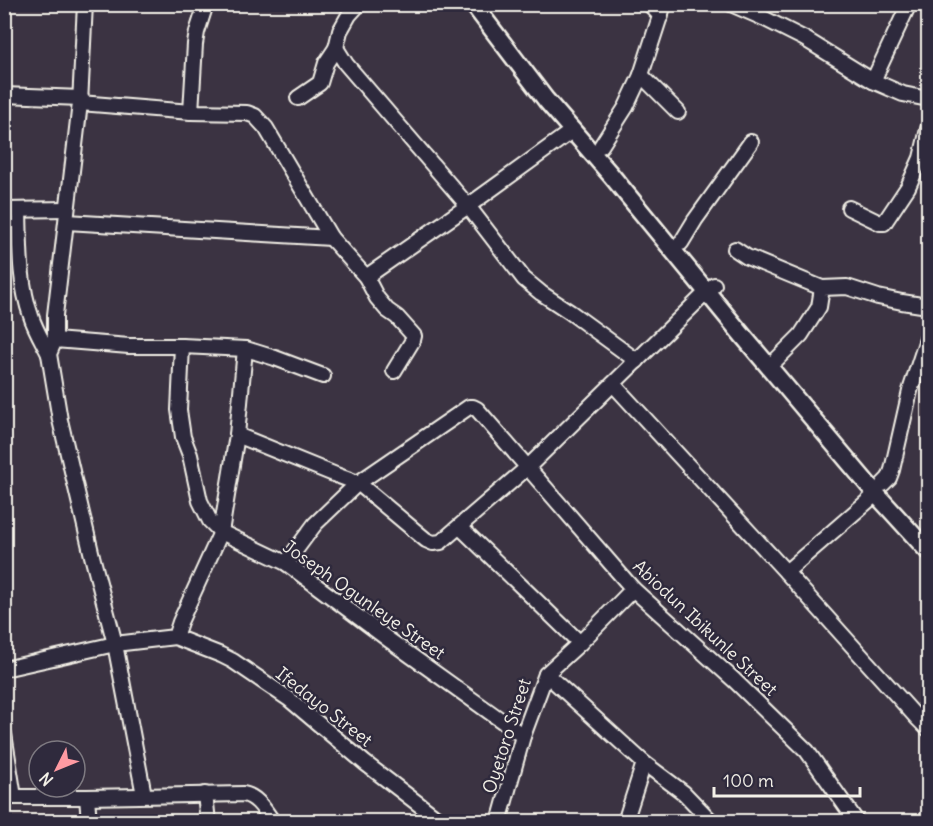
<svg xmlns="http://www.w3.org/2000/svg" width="933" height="826" font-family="Delius,sans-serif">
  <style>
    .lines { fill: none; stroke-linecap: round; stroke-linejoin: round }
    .minor-casing { stroke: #f4f1e8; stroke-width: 18 }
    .major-casing { stroke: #f4f1e8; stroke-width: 21 }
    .minor { stroke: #2f2a3d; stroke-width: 14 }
    .major { stroke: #2f2a3d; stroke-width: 16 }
    .labels { text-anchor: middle; stroke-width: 5; stroke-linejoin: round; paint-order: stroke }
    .street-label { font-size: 18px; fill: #f4f1e8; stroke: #2f2a3d }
  </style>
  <rect width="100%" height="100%" fill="#3b3342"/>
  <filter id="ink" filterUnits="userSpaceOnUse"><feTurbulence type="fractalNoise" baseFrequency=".0167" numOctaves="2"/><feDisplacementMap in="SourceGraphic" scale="12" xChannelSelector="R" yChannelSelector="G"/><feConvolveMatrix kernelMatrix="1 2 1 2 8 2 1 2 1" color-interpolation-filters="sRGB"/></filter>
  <g filter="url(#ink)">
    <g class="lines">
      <defs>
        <g id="minor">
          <polyline points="85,4 80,103 55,315 55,340 49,354 60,420 92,556 115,644 144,795"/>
          <polyline points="649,4 661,16"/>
          <polyline points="731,4 761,17 805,39 873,81 903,94 928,99"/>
          <polyline points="336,48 346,64 468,206 524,279 541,293 570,312 637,361"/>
          <polyline points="641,75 678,112"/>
          <polyline points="873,81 909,4"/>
          <polyline points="4,95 81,98"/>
          <polyline points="298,98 320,83 326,63 336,48 340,31 349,15 359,4"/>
          <polyline points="80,103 191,112 247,113 255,116 266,128 331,238 366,277 377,298 387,310 397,317 414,336 413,340 394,371"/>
          <polyline points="191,112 195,44 197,32 206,4"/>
          <polyline points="601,146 626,107 641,75 664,4"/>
          <polyline points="849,208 880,223 884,223 908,187 921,158 928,129"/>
          <polyline points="4,210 67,209"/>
          <path d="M19,210C20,244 19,283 31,316C35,329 43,342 49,354"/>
          <polyline points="67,222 331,238"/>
          <polyline points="681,243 695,220 751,142"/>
          <polyline points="735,249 747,257 822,288"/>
          <polyline points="366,277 468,206 573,130"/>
          <polyline points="55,340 129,346 182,346 246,349 275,358 323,376"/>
          <polyline points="182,346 179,410 183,437 190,455 200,501 210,521 221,532 286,563 389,640 523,736"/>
          <polyline points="776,360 801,335 819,307 822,288 847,287 878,297 902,302 928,306"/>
          <polyline points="613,384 786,572 918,719 928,729"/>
          <polyline points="237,435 336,475 358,483 426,540 433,543 441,542 528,467 714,285"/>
          <polyline points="883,484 889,478 892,470 910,391 928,336"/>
          <polyline points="460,527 580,643"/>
          <polyline points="286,563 315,524 358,483 469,407 473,407 477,409 633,589 734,680 807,751 857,822"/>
          <polyline points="786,572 876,494"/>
          <polyline points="175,637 221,655 233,661 289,699 365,763 442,822"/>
          <polyline points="4,669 115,644 175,637 180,622 221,532 237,435 245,349"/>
          <polyline points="546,674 644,763 684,793 712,822"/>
          <polyline points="4,734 14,797"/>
          <polyline points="205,794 208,822"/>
          <path d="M4,797H87L243,794C257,796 265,811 273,822"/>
          <polyline points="87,797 89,822"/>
          <polyline points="499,822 523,736 546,674 580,643 633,589"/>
          <polyline points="625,822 644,763"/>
        </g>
        <polyline id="major" points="473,4 546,100 611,175 743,336 876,494 928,551"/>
      </defs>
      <use href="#minor" class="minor-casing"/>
      <use href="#major" class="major-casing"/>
      <use href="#minor" class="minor"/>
      <use href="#major" class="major"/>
    </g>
  </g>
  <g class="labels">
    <g class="street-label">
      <text transform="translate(364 600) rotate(35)" y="6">Joseph Ogunleye Street</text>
      <text transform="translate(705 628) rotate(43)" y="6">Abiodun Ibikunle Street</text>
      <text transform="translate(324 707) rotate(38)" y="6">Ifedayo Street</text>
      <text transform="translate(507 736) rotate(-72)" y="6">Oyetoro Street</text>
    </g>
  </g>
  <rect width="933" height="826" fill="none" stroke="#2f2a3d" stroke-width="24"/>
  <rect x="12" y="12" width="909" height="802" fill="none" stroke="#f4f1e8" stroke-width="2" filter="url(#ink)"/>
  <g transform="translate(57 769) rotate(227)"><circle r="28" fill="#2f2a3d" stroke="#7e7a81" stroke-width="1.5"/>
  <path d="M0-4.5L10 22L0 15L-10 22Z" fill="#ff9aa2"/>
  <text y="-9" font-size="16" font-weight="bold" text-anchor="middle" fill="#f4f1e8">N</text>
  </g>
  <path d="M714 787v9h146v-9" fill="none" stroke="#f4f1e8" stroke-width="3"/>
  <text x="723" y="787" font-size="18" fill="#f4f1e8" stroke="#2f2a3d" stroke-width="4.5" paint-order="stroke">100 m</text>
</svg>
